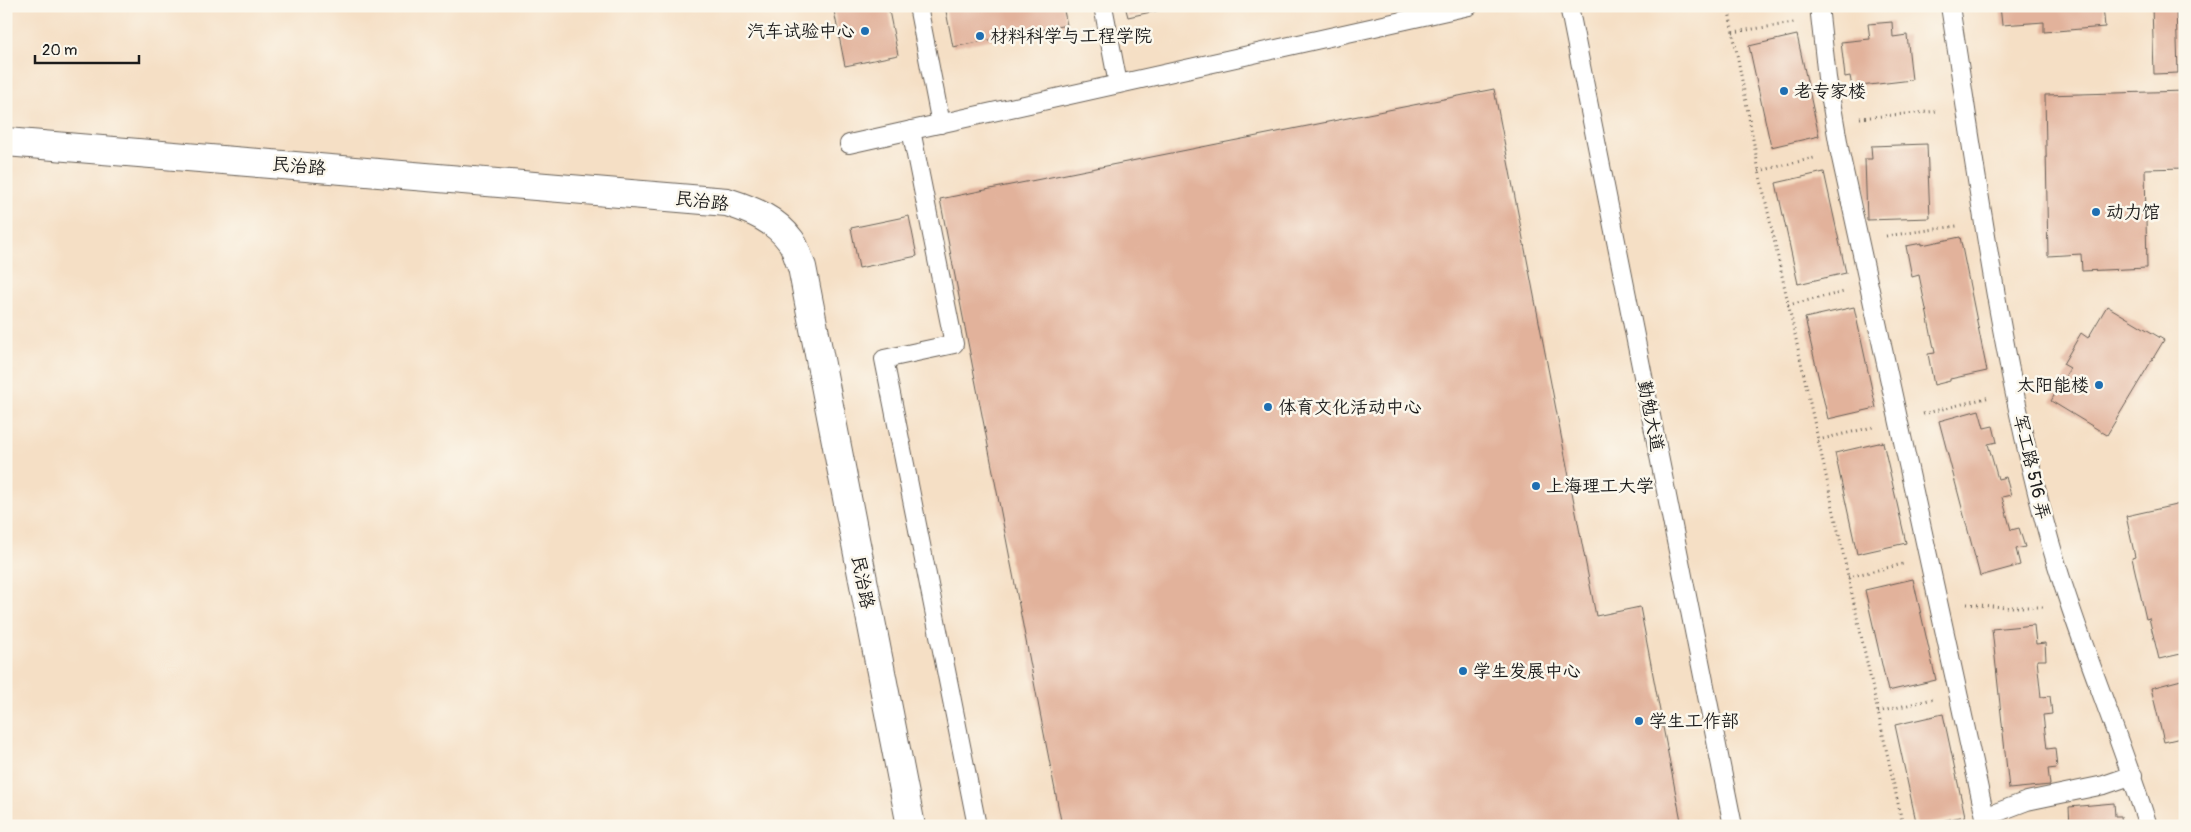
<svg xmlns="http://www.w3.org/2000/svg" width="2191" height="832" font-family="Pangolin,'LXGW WenKai TC',sans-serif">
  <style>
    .building { fill: #e2b29b }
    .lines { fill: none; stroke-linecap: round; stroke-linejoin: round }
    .lane-casing { stroke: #686057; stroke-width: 20 }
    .street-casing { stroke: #686057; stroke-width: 30 }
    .path { stroke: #686057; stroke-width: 3; stroke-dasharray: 1 4; stroke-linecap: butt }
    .lane { stroke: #fff; stroke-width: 18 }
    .street { stroke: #fff; stroke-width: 28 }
    .poi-dot { fill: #1f6fb2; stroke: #fbf7ec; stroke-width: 2 }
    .labels { text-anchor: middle; stroke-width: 5; stroke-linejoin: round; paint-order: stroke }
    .poi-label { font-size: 18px; fill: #1c1c1c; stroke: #fbf7ec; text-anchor: start }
    .street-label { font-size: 18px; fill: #1c1c1c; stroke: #fbf7ec }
  </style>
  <rect width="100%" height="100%" fill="#fbf7ec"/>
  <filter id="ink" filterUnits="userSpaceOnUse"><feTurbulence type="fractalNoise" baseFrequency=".02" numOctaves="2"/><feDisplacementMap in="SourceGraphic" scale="10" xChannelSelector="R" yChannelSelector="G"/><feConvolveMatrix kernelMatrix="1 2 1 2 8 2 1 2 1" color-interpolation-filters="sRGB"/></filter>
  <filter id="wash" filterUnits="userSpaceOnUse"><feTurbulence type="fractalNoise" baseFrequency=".0096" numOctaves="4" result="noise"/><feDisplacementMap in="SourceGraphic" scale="20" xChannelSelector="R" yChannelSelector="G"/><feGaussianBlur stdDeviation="1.12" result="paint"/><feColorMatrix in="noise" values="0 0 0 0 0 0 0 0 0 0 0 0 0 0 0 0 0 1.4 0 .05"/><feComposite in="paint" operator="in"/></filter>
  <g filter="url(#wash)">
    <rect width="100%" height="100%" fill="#f5dfc5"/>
    <g id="blocks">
      <g class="building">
        <polygon points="833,6 888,6 898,55 845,66"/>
        <polygon points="945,6 1063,6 1067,25 953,47"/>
        <polygon points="1125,6 1174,6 1174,7 1128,17"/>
        <polygon points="2000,6 2103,6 2105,27 2044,32 2044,22 2002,25"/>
        <polygon points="2152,6 2176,6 2178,73 2154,74"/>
        <polygon points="1892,22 1893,37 1907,35 1912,80 1852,87 1850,76 1845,77 1841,42 1870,39 1868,24"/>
        <polygon points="1797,35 1819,136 1771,147 1749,46"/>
        <polygon points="1494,89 1596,616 1640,607 1682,826 1062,826 940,199"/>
        <polygon points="2185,91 2185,168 2145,169 2147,268 2082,271 2081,254 2048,256 2045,95"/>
        <polygon points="1927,144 1930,218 1867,220 1865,159 1872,159 1871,146"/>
        <polygon points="1824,172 1846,273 1798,284 1776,183"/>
        <polygon points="909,216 917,256 859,268 851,228"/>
        <polygon points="1960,237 1987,371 1950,379 1950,381 1934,385 1928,354 1935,353 1919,275 1912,277 1906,246 1922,243 1922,245"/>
        <polygon points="2107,306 2164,340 2107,435 2051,401 2070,368 2063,364 2081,333 2088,338"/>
        <polygon points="1854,307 1876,408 1828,419 1805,318"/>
        <polygon points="1979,410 1984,428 1993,426 1997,442 1988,444 1998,479 2006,477 2011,495 2002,497 2011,530 2019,528 2025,547 2016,549 2020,565 1980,576 1939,421"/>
        <polygon points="1883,442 1906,543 1857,554 1835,453"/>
        <polygon points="2185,503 2185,653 2159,659 2149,618 2146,619 2132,558 2135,557 2126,516"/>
        <polygon points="1913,579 1936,680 1888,691 1865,590"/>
        <polygon points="2034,625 2036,644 2045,643 2046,660 2037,660 2041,697 2050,696 2052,714 2043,715 2047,749 2055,748 2057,768 2048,769 2050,785 2009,789 1992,629"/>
        <polygon points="2185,679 2185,737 2164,742 2151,688"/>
        <polygon points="1943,714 1965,816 1917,826 1895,725"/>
        <polygon points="2114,803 2115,816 2121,816 2122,826 2070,826 2069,807"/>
      </g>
    </g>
  </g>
  <g filter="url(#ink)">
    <use href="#blocks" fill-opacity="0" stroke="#686057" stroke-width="1"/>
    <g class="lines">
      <defs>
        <g id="lane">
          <polyline points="918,6 941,124"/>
          <polyline points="1103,6 1118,84"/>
          <polyline points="1569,6 1733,826"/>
          <polyline points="1819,6 1827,78 1840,153 1987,826"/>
          <path d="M1950,6C1977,178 2000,352 2044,520C2071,624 2116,723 2148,826"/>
          <polyline points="911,130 954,344 884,359 977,826"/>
          <polyline points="849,144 1469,6"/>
          <polyline points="1985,817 2027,801 2104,785 2133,775"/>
        </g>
        <path id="street" d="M6,142L727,202C752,210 775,219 791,241C796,248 798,259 802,267L911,826"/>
      </defs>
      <use href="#lane" class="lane-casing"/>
      <use href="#street" class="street-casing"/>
      <g class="path">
        <polyline points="1728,6 1759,171 1903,826"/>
        <polyline points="1845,8 1861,6"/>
        <polyline points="1733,32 1794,23"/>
        <polyline points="1860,118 1938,111"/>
        <polyline points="1759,171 1814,158"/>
        <polyline points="1886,236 1957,226"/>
        <polyline points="1788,305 1844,292"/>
        <polyline points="1923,414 1990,397"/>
        <polyline points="1818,440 1873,427"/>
        <polyline points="1848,577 1903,564"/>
        <polyline points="1967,604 2004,607 2043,607"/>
        <polyline points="1878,712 1933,699"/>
      </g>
      <use href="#lane" class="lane"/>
      <use href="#street" class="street"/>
    </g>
  </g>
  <g class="poi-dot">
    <circle cx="865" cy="31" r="5"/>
    <circle cx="980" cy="36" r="5"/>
    <circle cx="1784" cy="91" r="5"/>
    <circle cx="2096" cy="212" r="5"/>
    <circle cx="2099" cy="385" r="5"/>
    <circle cx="1268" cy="407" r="5"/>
    <circle cx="1536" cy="486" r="5"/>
    <circle cx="1463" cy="671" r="5"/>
    <circle cx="1639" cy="721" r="5"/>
  </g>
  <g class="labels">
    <g class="poi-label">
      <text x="855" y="37" text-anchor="end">汽车试验中心</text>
      <text x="990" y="42">材料科学与工程学院</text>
      <text x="1794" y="97">老专家楼</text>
      <text x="2106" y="218">动力馆</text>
      <text x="2089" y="391" text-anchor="end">太阳能楼</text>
      <text x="1278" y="413">体育文化活动中心</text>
      <text x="1546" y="492">上海理工大学</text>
      <text x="1473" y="677">学生发展中心</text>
      <text x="1649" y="727">学生工作部</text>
    </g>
    <g class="street-label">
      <text transform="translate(299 166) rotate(5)" y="6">民治路</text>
      <text transform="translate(702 201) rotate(7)" y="6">民治路</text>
      <text transform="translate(1651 416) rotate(79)" y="6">勤勉大道</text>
      <text transform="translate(2032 467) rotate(77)" y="6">军工路 516 弄</text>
      <text transform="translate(863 582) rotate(79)" y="6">民治路</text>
    </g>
  </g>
  <rect width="2191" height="832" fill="none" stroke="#fbf7ec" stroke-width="25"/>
  <path d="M35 55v8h104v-8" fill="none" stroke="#1c1c1c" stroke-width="2.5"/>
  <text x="42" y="55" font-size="15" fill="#1c1c1c" stroke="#fbf7ec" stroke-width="4" paint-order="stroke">20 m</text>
</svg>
